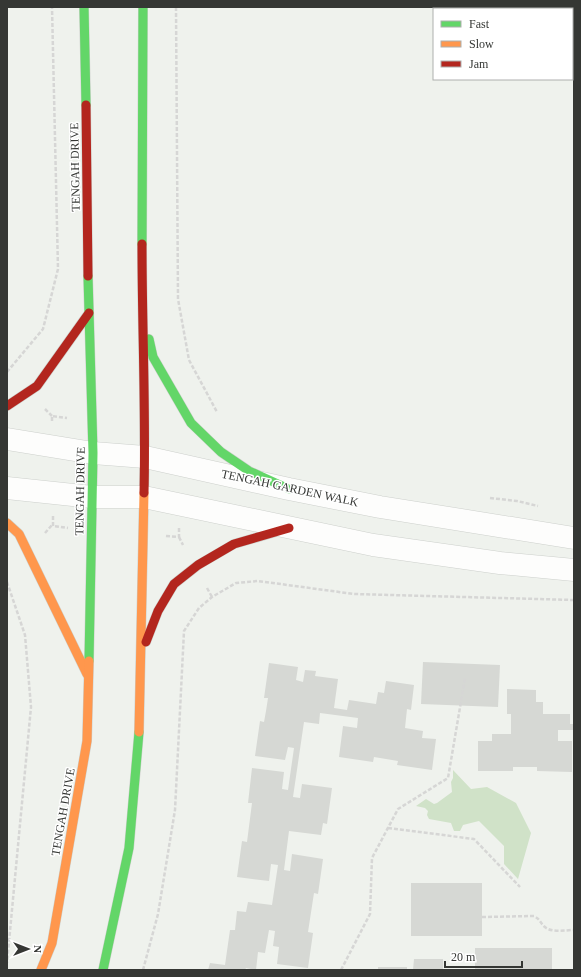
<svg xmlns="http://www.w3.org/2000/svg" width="581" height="977" font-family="'Times New Roman',serif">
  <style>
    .green { fill: #d0e2c8 }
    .building { fill: #d6d8d4 }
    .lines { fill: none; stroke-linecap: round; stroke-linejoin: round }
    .street-casing { stroke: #cdd0cc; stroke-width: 23 }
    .fast-casing { stroke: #cdd0cc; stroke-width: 10 }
    .slow-casing { stroke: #cdd0cc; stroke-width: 10 }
    .jam-casing { stroke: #cdd0cc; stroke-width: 10 }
    .path { stroke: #d6d6d5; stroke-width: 2.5; stroke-dasharray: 4 2; stroke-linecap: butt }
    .street { stroke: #fdfdfc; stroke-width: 22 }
    .fast { stroke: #63d668; stroke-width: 9 }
    .slow { stroke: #ff974d; stroke-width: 9 }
    .jam { stroke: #b3261e; stroke-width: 9 }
    .labels { text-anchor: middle; stroke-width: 3; stroke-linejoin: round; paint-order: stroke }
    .street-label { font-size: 12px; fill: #353734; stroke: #fff }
  </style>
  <rect width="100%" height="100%" fill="#eff2ed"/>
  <polygon class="green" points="453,770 471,789 487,787 516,803 531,833 518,879 504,864 504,846 479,821 463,825 460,831 454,831 451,823 429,819 427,815 428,811 425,808 416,806 426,799 434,804 437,803 452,792 451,782 453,778"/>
  <g class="building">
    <polygon points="423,662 500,665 498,707 421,704"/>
    <polygon points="269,663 298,667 296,680 303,682 305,670 316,671 315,676 338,679 334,708 347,710 349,700 376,704 378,692 384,693 386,681 414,685 411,710 407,709 405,728 423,731 422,738 436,739 432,770 397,765 398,761 374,757 373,762 339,757 343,726 357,728 358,718 320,713 319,724 304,722 293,797 300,798 302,784 332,788 327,824 323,823 321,835 289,831 284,870 290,871 292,854 323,859 318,894 314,893 308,932 313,933 308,968 277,964 279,947 273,946 275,931 269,930 265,953 258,952 256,970 246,968 245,970 208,970 210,963 225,965 230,930 235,930 237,911 246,912 248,902 272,905 278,865 271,864 269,881 237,877 242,841 247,842 252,803 248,803 252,768 284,772 282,789 288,790 294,748 288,747 285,760 255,756 260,721 264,722 266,711 268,698 264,698"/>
    <polygon points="507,689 536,690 536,702 543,702 543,714 570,714 570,724 574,724 574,730 558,730 558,741 572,741 572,772 537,771 537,767 513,767 513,771 478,771 478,741 492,741 492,734 511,734 511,714 507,714"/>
    <rect x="411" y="883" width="71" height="53"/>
    <rect x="475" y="948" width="77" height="22"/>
    <polygon points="414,959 443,959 443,970 413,970"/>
    <rect x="378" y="967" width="29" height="3"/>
  </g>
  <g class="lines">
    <defs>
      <g id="street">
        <polyline points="7,439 93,453 145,457 289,489 380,507 574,538"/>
        <polyline points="7,488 92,497 144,497 373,545 500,563 574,570"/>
      </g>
      <g id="fast">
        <polyline points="84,7 86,105"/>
        <polyline points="142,244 143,7"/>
        <polyline points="88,276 93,453 89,661"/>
        <polyline points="149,339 153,357 191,423 221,452 249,471 289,489"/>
        <polyline points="103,970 129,848 139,732"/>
      </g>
      <g id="slow">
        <polyline points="7,523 19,534 87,674"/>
        <polyline points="139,732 144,493"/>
        <polyline points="41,970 52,943 87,741 89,661"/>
      </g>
      <g id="jam">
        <polyline points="86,105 88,276"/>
        <path d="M142,244C142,327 146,410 144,493"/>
        <polyline points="7,406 37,386 89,313"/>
        <polyline points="146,642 158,611 174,584 198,565 234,544 289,528"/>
      </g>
    </defs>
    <use href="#street" class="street-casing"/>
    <use href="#fast" class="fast-casing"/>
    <use href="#slow" class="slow-casing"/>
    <use href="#jam" class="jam-casing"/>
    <g class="path">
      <polyline points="176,7 178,299 189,360 217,412"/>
      <polyline points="7,372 43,329 58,269 52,7"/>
      <polyline points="45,409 52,416"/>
      <polyline points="52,421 52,416 67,418"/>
      <polyline points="490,498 517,501 538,506"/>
      <polyline points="53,516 53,526 68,528"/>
      <polyline points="45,533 52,525"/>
      <polyline points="166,536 179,537 179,528"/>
      <polyline points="179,537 183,545"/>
      <polyline points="7,582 25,635 31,707 7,963"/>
      <polyline points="207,588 212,597"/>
      <polyline points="388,828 474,839 520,887"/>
      <path d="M482,917L534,916C541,920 540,923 545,927C551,933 566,930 574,930"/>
      <polyline points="143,970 158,914 175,810 184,631 199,608 212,597 236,583 258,581 354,594 574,600"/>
      <polyline points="341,970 370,914 372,858 398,809 448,778 465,678"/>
    </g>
    <use href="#street" class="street"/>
    <use href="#fast" class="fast"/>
    <use href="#slow" class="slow"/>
    <use href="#jam" class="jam"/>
  </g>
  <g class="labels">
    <g class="street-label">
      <text transform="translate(75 167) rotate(-91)" y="4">TENGAH DRIVE</text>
      <text transform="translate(290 488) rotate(12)" y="4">TENGAH GARDEN WALK</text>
      <text transform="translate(80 491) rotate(-89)" y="4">TENGAH DRIVE</text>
      <text transform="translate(63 812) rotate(-80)" y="4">TENGAH DRIVE</text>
    </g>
  </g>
  <rect width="581" height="977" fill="none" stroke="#353734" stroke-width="16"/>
  <rect x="433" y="8" width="140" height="72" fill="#ffffff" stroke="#aeafae"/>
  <rect x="441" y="21" width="20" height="6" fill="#63d668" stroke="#aeafae"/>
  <text x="469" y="28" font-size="12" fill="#353734">Fast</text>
  <rect x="441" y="41" width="20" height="6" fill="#ff974d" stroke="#aeafae"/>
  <text x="469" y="48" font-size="12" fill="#353734">Slow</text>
  <rect x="441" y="61" width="20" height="6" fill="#b3261e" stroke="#aeafae"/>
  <text x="469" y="68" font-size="12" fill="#353734">Jam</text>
  <g transform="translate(28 949) rotate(90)" stroke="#ffffff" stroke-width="3" paint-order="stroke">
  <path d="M0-3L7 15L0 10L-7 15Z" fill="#353734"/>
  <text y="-6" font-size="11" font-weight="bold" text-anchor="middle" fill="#353734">N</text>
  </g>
  <path d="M445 961v6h77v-6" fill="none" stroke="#353734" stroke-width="2"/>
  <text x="451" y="961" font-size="12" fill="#353734" stroke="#ffffff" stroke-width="3" paint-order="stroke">20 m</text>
</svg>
